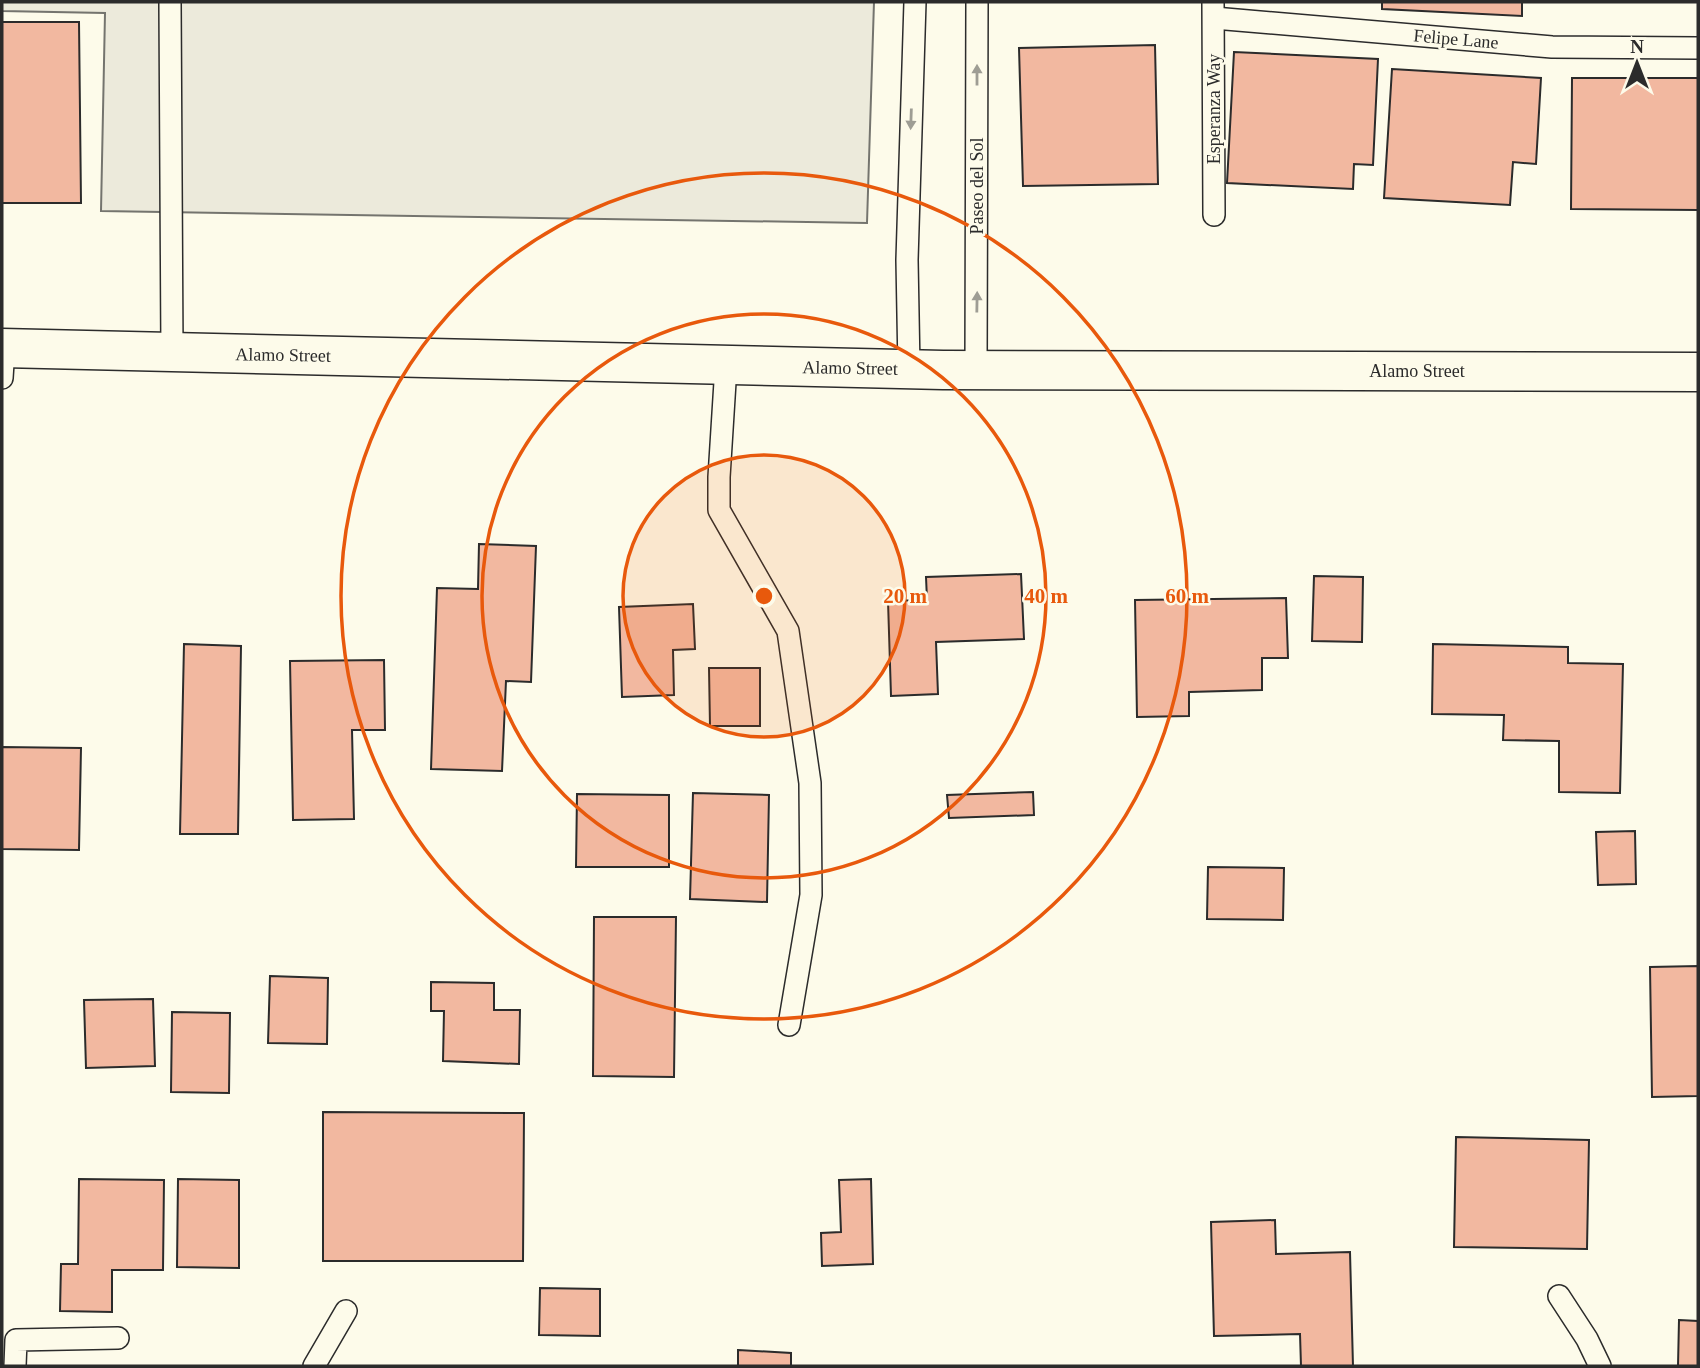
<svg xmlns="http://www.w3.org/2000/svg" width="1700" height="1368" font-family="'Times New Roman',serif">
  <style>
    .parking { fill: #eceadb; stroke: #74746e; stroke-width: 2 }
    .building { fill: #f2b8a0; stroke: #2b2b2b; stroke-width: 2 }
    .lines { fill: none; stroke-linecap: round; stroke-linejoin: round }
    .lane-casing { stroke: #2b2b2b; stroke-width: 24 }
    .secondary-casing { stroke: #2b2b2b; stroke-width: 41 }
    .lane { stroke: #fdfbea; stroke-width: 21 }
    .secondary { stroke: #fdfbea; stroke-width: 38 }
    .oneway { fill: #9e9d94 }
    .ring { fill: none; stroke: #e8590c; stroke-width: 3.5 }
    .labels { text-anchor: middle; stroke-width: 5; stroke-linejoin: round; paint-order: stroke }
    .street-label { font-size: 18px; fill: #2b2b2b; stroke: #fdfbea }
    .centre { fill: #e8590c; stroke: #fdfbea; stroke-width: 3.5 }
    .ring-label { font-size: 21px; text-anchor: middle; font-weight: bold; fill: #e8590c; stroke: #fdfbea; stroke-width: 5; stroke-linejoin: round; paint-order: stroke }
  </style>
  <rect width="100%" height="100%" fill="#fdfbea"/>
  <polygon class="parking" points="2,2 874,2 867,223 101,211 105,13 2,11"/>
  <g class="building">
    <polygon points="1382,2 1522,2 1522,16 1382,9"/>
    <polygon points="2,22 79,22 81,203 2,203"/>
    <polygon points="1155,45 1158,184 1023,186 1019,48"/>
    <polygon points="1234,52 1378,59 1373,165 1354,164 1353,189 1227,183"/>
    <polygon points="1392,69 1541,78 1536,164 1513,162 1510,205 1384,198"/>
    <polygon points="1572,78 1698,78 1698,210 1571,209"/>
    <polygon points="479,544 536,546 531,682 506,681 502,771 431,769 437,588 478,589"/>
    <polygon points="1021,574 1024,639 936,642 938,694 891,696 888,601 927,600 926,577"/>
    <polygon points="1314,576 1363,577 1362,642 1312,641"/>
    <polygon points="1286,598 1288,658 1262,658 1262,690 1189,692 1189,716 1137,717 1135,600"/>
    <polygon points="693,604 695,649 673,650 674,695 622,697 619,607"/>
    <polygon points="184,644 241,646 238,834 180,834"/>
    <polygon points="1433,644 1568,647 1568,663 1623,664 1620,793 1559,792 1559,741 1503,740 1504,715 1432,714"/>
    <polygon points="384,660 385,730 352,730 354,819 293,820 290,661"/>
    <polygon points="709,668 760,668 760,726 710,726"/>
    <polygon points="2,747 81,748 79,850 2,849"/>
    <polygon points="1033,792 1034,815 949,818 947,795"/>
    <polygon points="693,793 769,795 767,902 690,899"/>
    <polygon points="577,794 669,795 669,867 576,867"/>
    <polygon points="1635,831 1636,884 1598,885 1596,832"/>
    <polygon points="1208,867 1284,868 1283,920 1207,919"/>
    <polygon points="594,917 676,917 674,1077 593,1076"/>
    <polygon points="1698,966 1698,1096 1652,1097 1650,967"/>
    <polygon points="270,976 328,978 327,1044 268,1043"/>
    <polygon points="431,982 494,983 494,1010 520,1010 519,1064 443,1061 444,1011 431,1011"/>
    <polygon points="153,999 155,1066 86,1068 84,1000"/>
    <polygon points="172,1012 230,1013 229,1093 171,1092"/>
    <polygon points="323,1112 524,1113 523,1261 323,1261"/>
    <polygon points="1456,1137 1589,1140 1587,1249 1454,1247"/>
    <polygon points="79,1179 164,1180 163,1270 112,1270 112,1312 60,1311 61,1264 78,1264"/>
    <polygon points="178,1179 239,1180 239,1268 177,1267"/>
    <polygon points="871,1179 873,1264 822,1266 821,1233 841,1232 839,1180"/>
    <polygon points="1275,1220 1276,1254 1350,1252 1353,1366 1301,1366 1300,1334 1214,1336 1211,1222"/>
    <polygon points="540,1288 600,1289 600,1336 539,1335"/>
    <polygon points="1679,1320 1698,1321 1698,1366 1678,1366"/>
    <polygon points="738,1350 791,1353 791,1366 738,1366"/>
  </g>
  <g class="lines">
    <defs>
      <g id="lane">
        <polyline points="170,2 172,352"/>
        <polyline points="1213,2 1214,215"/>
        <polyline points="1214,18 1552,47 1698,48"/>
        <polyline points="726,366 719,477 719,510 788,631 810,783 811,895 789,1025"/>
        <polyline points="909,369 907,260 915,2"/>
        <polyline points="976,370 977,2"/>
        <polyline points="2,378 4,348"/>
        <polyline points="1559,1296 1587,1339 1600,1366"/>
        <polyline points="15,1366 16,1340 118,1338"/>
        <polyline points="314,1366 346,1311"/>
      </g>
      <polyline id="secondary" points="2,348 943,370 1698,372"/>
    </defs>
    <use href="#lane" class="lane-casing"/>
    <use href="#secondary" class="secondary-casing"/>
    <use href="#lane" class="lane"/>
    <use href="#secondary" class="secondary"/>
  </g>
  <defs><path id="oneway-solid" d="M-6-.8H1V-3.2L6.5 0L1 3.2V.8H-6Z" transform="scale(1.75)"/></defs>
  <g class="oneway">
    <use href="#oneway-solid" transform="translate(977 75) rotate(-90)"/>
    <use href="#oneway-solid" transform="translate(911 119) rotate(92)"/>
    <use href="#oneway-solid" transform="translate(977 302) rotate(-89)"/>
  </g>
  <circle cx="764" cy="596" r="141" fill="#e8590c" fill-opacity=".12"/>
  <g class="ring">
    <circle cx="764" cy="596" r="141"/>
    <circle cx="764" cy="596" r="282"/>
    <circle cx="764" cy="596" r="423"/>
  </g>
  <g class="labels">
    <g class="street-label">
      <text transform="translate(1456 39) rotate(5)" y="6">Felipe Lane</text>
      <text transform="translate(1214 109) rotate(-90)" y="6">Esperanza Way</text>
      <text transform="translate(977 186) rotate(-90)" y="6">Paseo del Sol</text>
      <text transform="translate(283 355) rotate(1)" y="6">Alamo Street</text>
      <text transform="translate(850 368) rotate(1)" y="6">Alamo Street</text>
      <text x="1417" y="377">Alamo Street</text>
    </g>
  </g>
  <circle cx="764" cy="596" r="10" class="centre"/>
  <g class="ring-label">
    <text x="905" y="603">20 m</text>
    <text x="1046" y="603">40 m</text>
    <text x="1187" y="603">60 m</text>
  </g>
  <rect width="1700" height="1368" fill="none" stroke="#2b2b2b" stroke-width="7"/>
  <g transform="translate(1637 63)" stroke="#fdfbea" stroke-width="5" paint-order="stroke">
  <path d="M0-5L12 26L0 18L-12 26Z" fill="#2b2b2b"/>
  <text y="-10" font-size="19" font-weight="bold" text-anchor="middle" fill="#2b2b2b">N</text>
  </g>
</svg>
